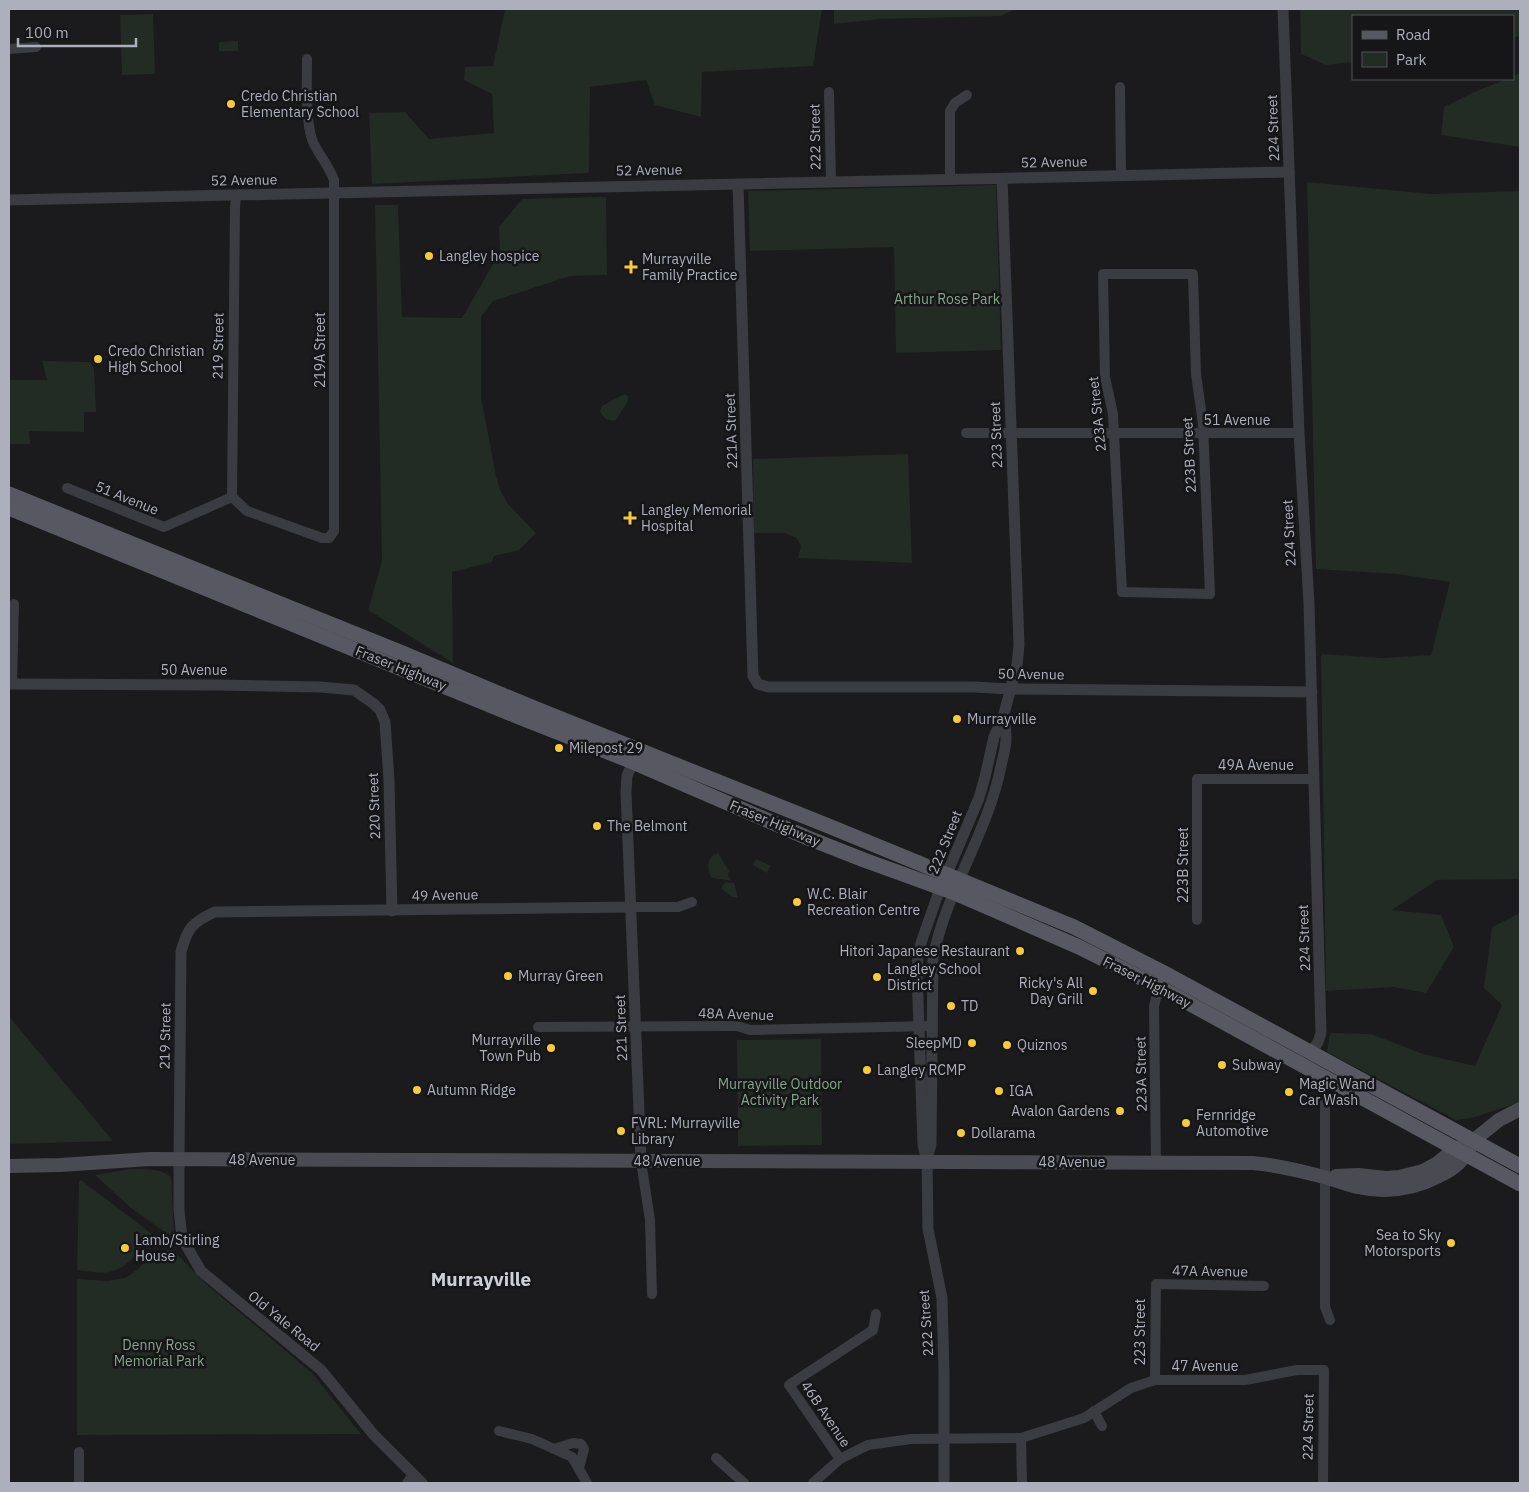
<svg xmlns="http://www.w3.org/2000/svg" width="1529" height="1492" font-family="'IBM Plex Sans',sans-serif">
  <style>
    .green { fill: #222b24 }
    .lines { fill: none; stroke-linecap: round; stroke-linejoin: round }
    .minor { stroke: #3b3c42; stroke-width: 10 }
    .tertiary { stroke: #3b3c42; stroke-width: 11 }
    .secondary { stroke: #494a52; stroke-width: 14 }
    .primary { stroke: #575861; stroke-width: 15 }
    .poi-dot { fill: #f6ca39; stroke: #161518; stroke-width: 2 }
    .labels { text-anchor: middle; stroke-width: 5; stroke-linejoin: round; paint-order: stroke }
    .poi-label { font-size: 14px; fill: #adb0bc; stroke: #161518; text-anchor: start }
    .street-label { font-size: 14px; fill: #adb0bc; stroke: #161518 }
    .park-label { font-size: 14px; fill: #84a78a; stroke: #161518 }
    .district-label { font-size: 19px; font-weight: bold; fill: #ced0d8; stroke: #161518 }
  </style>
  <rect width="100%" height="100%" fill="#1b1a1d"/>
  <g class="green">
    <polygon points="505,9 822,9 813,66 702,72 701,117 655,105 646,80 590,87 589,173 372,184 369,113 405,112 429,139 494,133 492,94 464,80 465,67 493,66"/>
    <polygon points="837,9 1016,9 1001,16 881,19 834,24 834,10"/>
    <polygon points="1300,9 1520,9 1520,36 1513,37 1513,16 1353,16 1353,62 1326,65 1301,54"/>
    <polygon points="153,14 155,74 122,75 120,15"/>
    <polygon points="238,41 238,51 219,51 219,42"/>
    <polygon points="1520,73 1520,147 1441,135 1444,107 1474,92 1507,79 1513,79 1513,76"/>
    <polygon points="1307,182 1431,194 1520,191 1520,879 1437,880 1392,910 1441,915 1454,947 1426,993 1394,987 1326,991 1321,654 1383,658 1431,655 1450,582 1397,574 1316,569"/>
    <polygon points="996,185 1001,350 896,353 894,247 750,251 748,191"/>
    <polygon points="606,197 607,275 570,276 493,301 481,317 481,397 496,476 501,492 508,504 536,533 519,550 494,556 492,562 452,572 453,663 368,610 382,561 375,205 398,205 402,317 462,318 500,252 499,227 522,199"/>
    <polygon points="42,361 90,362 94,369 96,412 84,412 84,432 29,431 30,444 9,444 9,380 47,380"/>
    <path d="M624,394L628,396V401L616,420C608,422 603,418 600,411L602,406Z"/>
    <polygon points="908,454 912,563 798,558 801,546 797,538 784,533 754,533 753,459"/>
    <path d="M718,853L729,871L728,876L732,881L712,878C706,870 707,855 718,853Z"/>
    <polygon points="756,859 771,866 767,873 753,865"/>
    <polygon points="726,882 734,883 738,898 732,897 722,889 722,886"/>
    <polygon points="1520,913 1520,1102 1472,1118 1456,1120 1327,1052 1330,1033 1371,1034 1423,1054 1475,1066 1502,1005 1484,988 1492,927"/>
    <polygon points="9,1016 16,1025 113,1141 9,1144"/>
    <polygon points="821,1039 822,1145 738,1146 737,1040"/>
    <path d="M130,1169C144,1169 160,1168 171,1177L174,1233L171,1235L166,1233L131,1208L95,1175Z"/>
    <path d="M81,1180L152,1234C141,1249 128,1269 109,1272C99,1274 86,1271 77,1270L79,1182Z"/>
    <polygon points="172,1249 206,1284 312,1373 361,1434 77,1435 77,1279 108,1281 125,1278 137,1270 151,1255"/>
  </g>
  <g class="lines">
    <g class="minor">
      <polyline points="9,49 36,47"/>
      <polyline points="1120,87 1121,176"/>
      <polyline points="829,92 831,182"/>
      <polyline points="950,179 950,111 955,103 967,95"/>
      <polygon points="1103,274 1193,274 1196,374 1203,424 1210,594 1122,592 1113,414 1105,377"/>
      <polyline points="966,433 1299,433"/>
      <polyline points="67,488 164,527 232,497"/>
      <path d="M232,497L247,511L322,538H329L334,531V180C329,166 319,155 313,142C305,123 307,81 307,59"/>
      <polyline points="232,497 235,208 236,196"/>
      <polyline points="12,684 14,604"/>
      <polyline points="631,907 678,907 692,902"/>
      <polyline points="1197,920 1197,779 1314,779"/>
      <polyline points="538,1027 725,1026 737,1026 750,1030 932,1026"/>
      <polyline points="1325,1096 1325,1307 1330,1320"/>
      <polyline points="641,1161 650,1220 652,1294"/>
      <polyline points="1156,1162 1154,1006 1156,998 1161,988"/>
      <polyline points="1155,1380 1156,1284 1264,1286"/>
      <polyline points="1094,1411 1102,1426"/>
      <polyline points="499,1431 532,1439 572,1457 587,1483"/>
      <polyline points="1021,1438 1022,1483"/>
      <polyline points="554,1449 573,1443 581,1444 584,1449 579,1468"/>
      <polyline points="716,1458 744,1483"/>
      <polyline points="840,1459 789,1385 873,1330 876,1314"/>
      <polyline points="79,1483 79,1452"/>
      <polyline points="407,1483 413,1475"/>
      <polyline points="813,1483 840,1459 868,1445 911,1439 1021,1438 1084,1418 1131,1388 1155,1380 1245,1380 1297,1370 1324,1370 1323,1483"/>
    </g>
    <g class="tertiary">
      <polyline points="1283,9 1299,433 1309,604 1321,1033 1318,1042 1311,1053"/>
      <polyline points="738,184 753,676 758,684 768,687 974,687 1010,689 1312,692"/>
      <polyline points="9,200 1289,172"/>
      <polyline points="9,684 215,685 320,687 354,690 374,704 380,710 385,722 389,780 392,911"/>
      <polyline points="633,762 627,776 626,792 641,1161"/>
      <path d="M927,1159L931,1144L933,958C946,891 988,833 1001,766C1003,757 1006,748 1006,739C1006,732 1005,724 1005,716"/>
      <path d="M422,1483L374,1435L321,1370L201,1271L182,1238L179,1210V1159L181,952C187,929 192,922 215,912L631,907"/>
      <polyline points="944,1483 944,1373 942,1298 928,1229 927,1161 923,1145 917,971 918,955 922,940 937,897 979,798 985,777 994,737 1004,714 1017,665 1019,645 1002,179"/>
    </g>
    <g class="secondary">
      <path d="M9,1166L60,1165L150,1159L1253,1163C1277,1165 1301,1171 1324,1177C1335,1180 1346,1184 1357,1187C1385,1193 1414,1189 1439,1176C1454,1169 1464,1161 1471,1145"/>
      <polyline points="1336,1176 1358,1175 1386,1178 1399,1177 1423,1171 1436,1164 1455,1149 1474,1140 1499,1120 1520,1109"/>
    </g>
    <g class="primary">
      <polyline points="9,494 400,652 529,706 831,827 1074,927 1170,976 1520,1166"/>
      <polyline points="9,508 519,717 633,762 808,838 864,860 955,893 1079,947 1161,988 1520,1184"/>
    </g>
  </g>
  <g class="poi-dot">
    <circle cx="231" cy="104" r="5"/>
    <circle cx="429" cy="256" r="5"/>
    <path d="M628.5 259.5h5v5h5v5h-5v5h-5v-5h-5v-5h5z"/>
    <circle cx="98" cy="359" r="5"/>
    <path d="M627.5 510.5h5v5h5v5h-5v5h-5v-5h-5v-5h5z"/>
    <circle cx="957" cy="719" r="5"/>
    <circle cx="559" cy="748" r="5"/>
    <circle cx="597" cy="826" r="5"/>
    <circle cx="797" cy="902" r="5"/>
    <circle cx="1020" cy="951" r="5"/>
    <circle cx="508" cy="976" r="5"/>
    <circle cx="877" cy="977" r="5"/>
    <circle cx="1093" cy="991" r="5"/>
    <circle cx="951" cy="1006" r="5"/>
    <circle cx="972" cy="1043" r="5"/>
    <circle cx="1007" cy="1045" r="5"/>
    <circle cx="551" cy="1048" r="5"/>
    <circle cx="1222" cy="1065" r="5"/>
    <circle cx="867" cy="1070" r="5"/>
    <circle cx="417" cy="1090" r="5"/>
    <circle cx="999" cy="1091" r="5"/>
    <circle cx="1289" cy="1092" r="5"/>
    <circle cx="1120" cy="1111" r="5"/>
    <circle cx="1186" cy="1123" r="5"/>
    <circle cx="621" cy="1131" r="5"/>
    <circle cx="961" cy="1133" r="5"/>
    <circle cx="1451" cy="1243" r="5"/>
    <circle cx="125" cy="1248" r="5"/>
  </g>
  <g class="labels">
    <g class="poi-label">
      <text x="241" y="101">Credo Christian<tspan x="241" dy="16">Elementary School</tspan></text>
      <text x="439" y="261">Langley hospice</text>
      <text x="642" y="264">Murrayville<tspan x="642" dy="16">Family Practice</tspan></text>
      <text x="108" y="356">Credo Christian<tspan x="108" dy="16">High School</tspan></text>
      <text x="641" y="515">Langley Memorial<tspan x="641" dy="16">Hospital</tspan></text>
      <text x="967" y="724">Murrayville</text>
      <text x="569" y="753">Milepost 29</text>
      <text x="607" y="831">The Belmont</text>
      <text x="807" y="899">W.C. Blair<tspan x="807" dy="16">Recreation Centre</tspan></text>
      <text x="1010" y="956" text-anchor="end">Hitori Japanese Restaurant</text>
      <text x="887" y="974">Langley School<tspan x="887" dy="16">District</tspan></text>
      <text x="518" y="981">Murray Green</text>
      <text x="1083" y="988" text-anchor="end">Ricky's All<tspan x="1083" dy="16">Day Grill</tspan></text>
      <text x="961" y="1011">TD</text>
      <text x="541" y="1045" text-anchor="end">Murrayville<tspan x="541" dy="16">Town Pub</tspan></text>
      <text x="962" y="1048" text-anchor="end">SleepMD</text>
      <text x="1017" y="1050">Quiznos</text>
      <text x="1232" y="1070">Subway</text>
      <text x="877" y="1075">Langley RCMP</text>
      <text x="1299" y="1089">Magic Wand<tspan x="1299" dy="16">Car Wash</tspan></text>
      <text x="427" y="1095">Autumn Ridge</text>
      <text x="1009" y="1096">IGA</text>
      <text x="1110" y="1116" text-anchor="end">Avalon Gardens</text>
      <text x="1196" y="1120">Fernridge<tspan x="1196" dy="16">Automotive</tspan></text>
      <text x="631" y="1128">FVRL: Murrayville<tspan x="631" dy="16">Library</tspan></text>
      <text x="971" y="1138">Dollarama</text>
      <text x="1441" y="1240" text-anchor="end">Sea to Sky<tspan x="1441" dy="16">Motorsports</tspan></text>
      <text x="135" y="1245">Lamb/Stirling<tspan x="135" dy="16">House</tspan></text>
    </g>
    <g class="street-label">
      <text transform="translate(1273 128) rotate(-92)" y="5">224 Street</text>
      <text transform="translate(815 137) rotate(-91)" y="5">222 Street</text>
      <text transform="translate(1054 162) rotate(-1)" y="5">52 Avenue</text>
      <text transform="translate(649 170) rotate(-1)" y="5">52 Avenue</text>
      <text transform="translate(244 180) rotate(-1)" y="5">52 Avenue</text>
      <text transform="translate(218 346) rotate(-89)" y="5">219 Street</text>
      <text transform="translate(320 350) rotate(-90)" y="5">219A Street</text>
      <text transform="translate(1097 414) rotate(-96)" y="5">223A Street</text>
      <text x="1237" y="425">51 Avenue</text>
      <text transform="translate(731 431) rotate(-92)" y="5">221A Street</text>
      <text transform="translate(996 435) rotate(-92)" y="5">223 Street</text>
      <text transform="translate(1189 455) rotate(-93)" y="5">223B Street</text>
      <text transform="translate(127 498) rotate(22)" y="5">51 Avenue</text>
      <text transform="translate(1289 533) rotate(-93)" y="5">224 Street</text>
      <text transform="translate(401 668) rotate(22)" y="5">Fraser Highway</text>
      <text x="194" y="675">50 Avenue</text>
      <text transform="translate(1031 674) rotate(1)" y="5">50 Avenue</text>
      <text x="1256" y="770">49A Avenue</text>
      <text transform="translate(374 806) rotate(-92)" y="5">220 Street</text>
      <text transform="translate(775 823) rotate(23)" y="5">Fraser Highway</text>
      <text transform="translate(945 842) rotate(-68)" y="5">222 Street</text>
      <text transform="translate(1183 865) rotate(-90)" y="5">223B Street</text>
      <text transform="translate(445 895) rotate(-1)" y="5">49 Avenue</text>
      <text transform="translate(1304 938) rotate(-92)" y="5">224 Street</text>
      <text transform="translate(1147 982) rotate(27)" y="5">Fraser Highway</text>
      <text transform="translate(736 1014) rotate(2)" y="5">48A Avenue</text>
      <text transform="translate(621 1028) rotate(-92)" y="5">221 Street</text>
      <text transform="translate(165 1036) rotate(-89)" y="5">219 Street</text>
      <text transform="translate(1141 1074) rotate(-91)" y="5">223A Street</text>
      <text x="262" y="1165">48 Avenue</text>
      <text x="667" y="1166">48 Avenue</text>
      <text x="1072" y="1167">48 Avenue</text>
      <text transform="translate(1210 1271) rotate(1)" y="5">47A Avenue</text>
      <text transform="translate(284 1321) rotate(39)" y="5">Old Yale Road</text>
      <text transform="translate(926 1323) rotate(-94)" y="5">222 Street</text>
      <text transform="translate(1140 1332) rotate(-90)" y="5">223 Street</text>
      <text x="1205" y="1371">47 Avenue</text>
      <text transform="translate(826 1414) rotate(56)" y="5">46B Avenue</text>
      <text transform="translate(1308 1427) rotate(-89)" y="5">224 Street</text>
    </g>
    <g class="park-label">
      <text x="947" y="304">Arthur Rose Park</text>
      <text x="780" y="1089">Murrayville Outdoor<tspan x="780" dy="16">Activity Park</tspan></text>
      <text x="159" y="1350">Denny Ross<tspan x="159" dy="16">Memorial Park</tspan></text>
    </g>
    <g class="district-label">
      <text x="481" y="1286">Murrayville</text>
    </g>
  </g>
  <rect width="1529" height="1492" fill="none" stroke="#adb0bc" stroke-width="20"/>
  <rect x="1352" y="15" width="162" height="65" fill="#161518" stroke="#52535a"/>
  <rect x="1362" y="31" width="25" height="8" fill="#575861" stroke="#52535a"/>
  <text x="1396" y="40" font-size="15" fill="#adb0bc">Road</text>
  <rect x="1362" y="52" width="25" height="15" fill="#222b24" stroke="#52535a"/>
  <text x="1396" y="65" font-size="15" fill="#adb0bc">Park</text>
  <path d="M18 38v8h118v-8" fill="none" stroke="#adb0bc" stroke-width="2.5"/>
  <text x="25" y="38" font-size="15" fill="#adb0bc" stroke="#161518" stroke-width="4" paint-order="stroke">100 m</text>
</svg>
